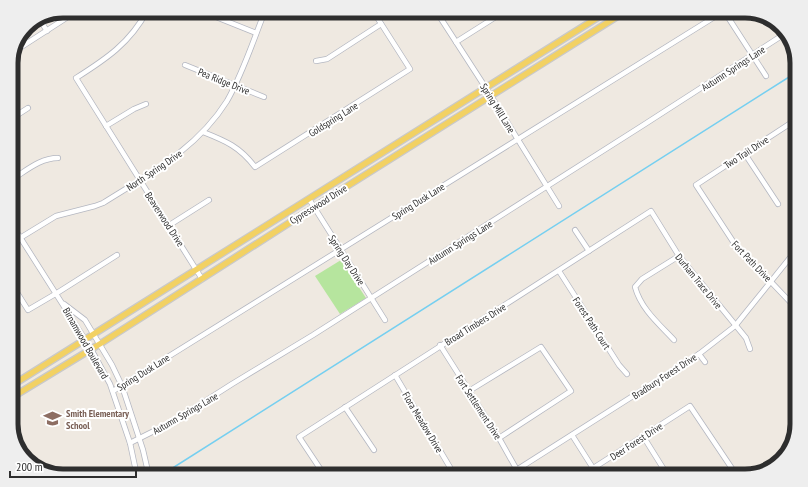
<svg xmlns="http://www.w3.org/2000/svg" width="808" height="487" font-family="'PT Sans Narrow',sans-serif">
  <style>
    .green { fill: #b6e59e }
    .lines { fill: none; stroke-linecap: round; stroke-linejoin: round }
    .stream { stroke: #75cff0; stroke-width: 1.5 }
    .minor-casing { stroke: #b4b7c1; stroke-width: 6 }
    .major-casing { stroke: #c9c9c9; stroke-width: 8 }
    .minor { stroke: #fff; stroke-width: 4.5 }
    .major { stroke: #f2d163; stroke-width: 5.5 }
    .labels { text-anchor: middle; stroke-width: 4; stroke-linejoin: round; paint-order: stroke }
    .street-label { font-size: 10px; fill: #2e2e2e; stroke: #fff }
    .education-label { font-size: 10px; font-weight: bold; fill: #785e54; stroke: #fff; text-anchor: start }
    .rim { fill: none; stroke: #2e2e2e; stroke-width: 5 }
  </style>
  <rect width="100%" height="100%" fill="#efe9e1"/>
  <polygon class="green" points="341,260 366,298 340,314 315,276"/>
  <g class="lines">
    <polyline class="stream" points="160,476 797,72"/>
    <defs>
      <g id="minor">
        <path d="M147,11C130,43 106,59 76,78L202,279"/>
        <polyline points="201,11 256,33"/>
        <polyline points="436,11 491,96 559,206"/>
        <polyline points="724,11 766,76"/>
        <polyline points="40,20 47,31"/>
        <polyline points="456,42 505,11"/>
        <polyline points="15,51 77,11"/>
        <polyline points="316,61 327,59 381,24"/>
        <polyline points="185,65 264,97"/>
        <polyline points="11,119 28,108"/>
        <polyline points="797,119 696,185 734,243 793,305 797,315"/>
        <polyline points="790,124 797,136"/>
        <polyline points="106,126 134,109 146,104"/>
        <path d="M203,132C226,141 240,147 255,167L410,69L373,11"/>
        <polyline points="746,152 745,154 778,204"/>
        <path d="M11,180C26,171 40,158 58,158"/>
        <polyline points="309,199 385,320"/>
        <polyline points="11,223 91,349 110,384 130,443 137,476"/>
        <polyline points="168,226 209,200"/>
        <polyline points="575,230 589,251"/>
        <path d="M20,238L56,216L95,206L103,203C149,174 197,149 227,101C243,73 253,41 265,11"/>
        <polyline points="559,271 619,365 627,374"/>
        <polyline points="11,283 28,310 57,293 117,255"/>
        <polyline points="64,304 85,320 112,365 122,386 143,450 149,476"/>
        <path d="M674,340C659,324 641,309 635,287L642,279L679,256"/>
        <polyline points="440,345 499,438 517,470"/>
        <polyline points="699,354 705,362"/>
        <polyline points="395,375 451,469 440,476"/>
        <polyline points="113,391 724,11"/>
        <polyline points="469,391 541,347 571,391 499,438"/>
        <polyline points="345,407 374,450"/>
        <polyline points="572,435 598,476"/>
        <polyline points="643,436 668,476"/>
        <polyline points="130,443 174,421 232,384 313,335 645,124 786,33"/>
        <polyline points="325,476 299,437 651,211 679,256 746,338 750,349"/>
        <polyline points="507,476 699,354 735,326 797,249"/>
        <polyline points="581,476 690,406 737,476"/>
      </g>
      <g id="major">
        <polyline points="11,386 608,11"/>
        <polyline points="11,398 103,342 314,207 626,11"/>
      </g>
    </defs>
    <use href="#minor" class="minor-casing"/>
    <use href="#major" class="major-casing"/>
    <use href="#minor" class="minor"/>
    <use href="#major" class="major"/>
  </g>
  <defs>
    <symbol id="school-bare" viewBox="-9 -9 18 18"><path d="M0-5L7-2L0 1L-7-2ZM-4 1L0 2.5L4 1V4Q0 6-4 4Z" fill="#8d6e63" stroke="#fff" stroke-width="2.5" paint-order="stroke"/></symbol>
  </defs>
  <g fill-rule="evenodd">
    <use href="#school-bare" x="40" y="406" width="25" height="25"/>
  </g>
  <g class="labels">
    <g class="street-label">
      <text transform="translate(733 68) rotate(-33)" y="4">Autumn Springs Lane</text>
      <text transform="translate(224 81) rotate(22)" y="4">Pea Ridge Drive</text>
      <text transform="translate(498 108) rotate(58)" y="4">Spring Mill Lane</text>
      <text transform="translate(333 119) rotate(-32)" y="4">Goldspring Lane</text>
      <text transform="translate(746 152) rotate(-33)" y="4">Two Trail Drive</text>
      <text transform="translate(154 170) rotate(-34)" y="4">North Spring Drive</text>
      <text transform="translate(418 201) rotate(-32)" y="4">Spring Dusk Lane</text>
      <text transform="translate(318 204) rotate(-32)" y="4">Cypresswood Drive</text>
      <text transform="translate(165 219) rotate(57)" y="4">Beaverwood Drive</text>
      <text transform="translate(460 242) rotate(-32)" y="4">Autumn Springs Lane</text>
      <text transform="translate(347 260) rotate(57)" y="4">Spring Day Drive</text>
      <text transform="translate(752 261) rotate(46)" y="4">Fort Path Drive</text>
      <text transform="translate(699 281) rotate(51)" y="4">Durham Trace Drive</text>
      <text transform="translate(592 323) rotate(57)" y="4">Forest Path Court</text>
      <text transform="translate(475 324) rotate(-32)" y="4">Broad Timbers Drive</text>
      <text transform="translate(86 343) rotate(60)" y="4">Birnamwood Boulevard</text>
      <text transform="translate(143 372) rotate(-32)" y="4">Spring Dusk Lane</text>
      <text transform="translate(664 376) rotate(-33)" y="4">Bradbury Forest Drive</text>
      <text transform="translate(479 407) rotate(57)" y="4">Fort Settlement Drive</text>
      <text transform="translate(185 413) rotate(-30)" y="4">Autumn Springs Lane</text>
      <text transform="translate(423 422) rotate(59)" y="4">Flora Meadow Drive</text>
      <text transform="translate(636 441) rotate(-33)" y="4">Deer Forest Drive</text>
    </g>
    <g class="education-label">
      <text x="66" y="417">Smith Elementary<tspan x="66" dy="12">School</tspan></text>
    </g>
  </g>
  <path d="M0 0H808V487H0ZM63 18H745A45 45 0 0 1 790 63V424A45 45 0 0 1 745 469H63A45 45 0 0 1 18 424V63A45 45 0 0 1 63 18Z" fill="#eee" fill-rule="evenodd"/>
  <path class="rim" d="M63 18H745A45 45 0 0 1 790 63V424A45 45 0 0 1 745 469H63A45 45 0 0 1 18 424V63A45 45 0 0 1 63 18Z"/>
  <path d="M10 471v6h126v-6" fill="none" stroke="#2e2e2e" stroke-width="2"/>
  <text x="16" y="471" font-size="12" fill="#2e2e2e" stroke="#ffffff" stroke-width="3" paint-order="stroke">200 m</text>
</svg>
